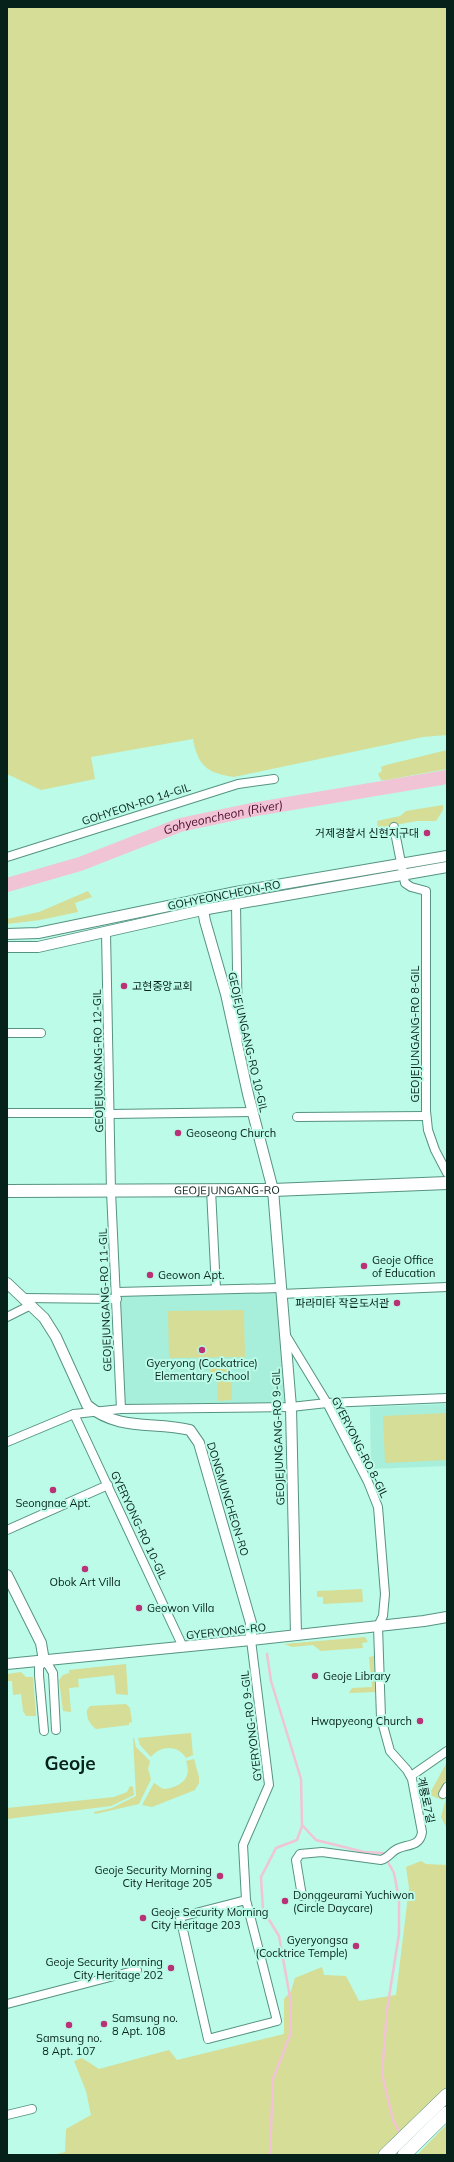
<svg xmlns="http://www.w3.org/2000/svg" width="454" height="2162" font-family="Mulish,'Noto Sans KR',sans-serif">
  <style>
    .built { fill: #a7efda }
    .green { fill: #d5dd97 }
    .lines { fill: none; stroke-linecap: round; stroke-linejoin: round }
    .stream { stroke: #f1c4d5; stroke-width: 2.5 }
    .river { stroke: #f1c4d5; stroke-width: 14 }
    .minor-casing { stroke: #569382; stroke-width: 10 }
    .tertiary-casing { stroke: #569382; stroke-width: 12 }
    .primary-casing { stroke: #569382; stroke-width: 14 }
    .trunk-casing { stroke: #569382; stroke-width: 14 }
    .minor { stroke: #fff; stroke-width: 8 }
    .tertiary { stroke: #fff; stroke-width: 10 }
    .primary { stroke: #fff; stroke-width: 12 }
    .trunk { stroke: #fff; stroke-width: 13 }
    .poi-dot { fill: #b83275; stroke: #bbfbe7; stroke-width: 1.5 }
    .labels { text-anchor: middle; stroke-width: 4; stroke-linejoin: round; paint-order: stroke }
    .street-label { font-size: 11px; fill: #06201a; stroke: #bbfbe7 }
    .poi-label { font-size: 11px; fill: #06201a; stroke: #bbfbe7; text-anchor: start }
    .water-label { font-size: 12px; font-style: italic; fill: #4e0c2e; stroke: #bbfbe7 }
    .town-label { font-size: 19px; font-weight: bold; fill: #06201a; stroke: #bbfbe7 }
  </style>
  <rect width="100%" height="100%" fill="#bbfbe7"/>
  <g class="built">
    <polygon points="280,1288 291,1407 121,1409 117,1292"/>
    <polygon points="447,1404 447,1466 371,1469 370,1407"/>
  </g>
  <g class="green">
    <path d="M7,7H447V735L423,737L234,777C207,773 198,766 193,739L91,757L95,779L41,790L7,774Z"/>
    <polygon points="447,750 447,769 386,780 381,780 378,774 382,771 381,767 386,765"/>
    <polygon points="443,805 443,810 436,821 417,821 378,828 377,821 400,816 406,811"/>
    <polygon points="88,891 92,897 75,903 78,912 40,920 7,924 7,919 39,912"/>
    <polygon points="244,1310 245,1357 169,1358 168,1311"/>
    <polygon points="210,1366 231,1366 232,1400 218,1401 217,1375 210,1375"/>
    <polygon points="447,1413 447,1460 385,1463 383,1416"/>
    <polygon points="362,1589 363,1602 323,1604 323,1597 317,1597 317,1591"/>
    <polygon points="365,1637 368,1642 362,1643 363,1648 321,1651 313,1645 292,1647 284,1644"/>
    <polygon points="374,1656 375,1692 349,1693 352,1688 372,1687 369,1657"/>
    <polygon points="126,1664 128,1695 116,1694 114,1675 78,1679 79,1687 69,1688 71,1712 63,1711 59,1680 63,1675 69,1673 69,1670"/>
    <polygon points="21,1672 26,1677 33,1677 36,1716 26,1716 23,1711 21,1694 13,1695 12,1681 7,1681 7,1674"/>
    <path d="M126,1704L130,1708L132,1722L129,1723V1725L96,1729C90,1725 86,1717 87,1710L90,1706Z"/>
    <path d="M191,1733L193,1755L186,1758C177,1744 160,1746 151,1757L140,1745L138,1738Z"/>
    <polygon points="133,1738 134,1738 136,1747 150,1761 148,1769 151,1779 139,1804 95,1814 94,1812 112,1808 136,1796"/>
    <path d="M194,1759L199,1777V1783L195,1790L152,1807L142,1805L154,1783L163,1789C179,1788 193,1779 186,1761Z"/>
    <polygon points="447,1762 447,1791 443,1800 429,1795"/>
    <polygon points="130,1786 133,1787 134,1795 111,1806 7,1819 7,1808 114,1797 127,1792"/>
    <polygon points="447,1794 447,1829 441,1817"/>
    <polygon points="421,1861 426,1864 447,1865 447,2087 376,2155 53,2155 65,2152 66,2129 91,2115 86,2091 74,2061 82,2058 99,2069 169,2050 177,2060 284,2034 284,1999 291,1991 295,1978 322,1967 324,1975 346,1976 359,2001 396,1995 409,1888 406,1867"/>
    <polygon points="447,2124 447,2155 417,2155"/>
  </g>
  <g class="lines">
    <g class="stream">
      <polyline points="267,1654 271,1681 301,1779 302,1825 316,1840 364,1852 383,1853 394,1873 399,1899 399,1934 387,2010 382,2074 393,2120 401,2135"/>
      <polyline points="270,2155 273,2079 290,2035 291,2003 279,1936 263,1910 261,1877 276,1848 297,1840 302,1826"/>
    </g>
    <path class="river" id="s1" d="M7,885L80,864L180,825L251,810L447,777"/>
    <defs>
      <g id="minor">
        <polyline points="394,827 405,883 411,887 426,891 426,1111 428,1130 435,1150 447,1173"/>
        <polyline points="7,857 238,784 274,779"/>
        <polyline points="236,904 238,1036"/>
        <polyline points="106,932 111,1191 121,1409"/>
        <polyline points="7,1033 41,1033"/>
        <polyline points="7,1113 110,1113"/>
        <polyline points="110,1114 252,1112"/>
        <polyline points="297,1117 426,1116"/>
        <polyline points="211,1190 216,1289"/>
        <polyline points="117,1292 280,1288"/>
        <polyline points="281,1294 447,1287"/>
        <polyline points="23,1298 117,1299"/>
        <polyline points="7,1317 31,1305"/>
        <path d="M285,1334L327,1403L368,1482L378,1507L385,1594L383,1616L378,1626L381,1718L390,1751L407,1770L412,1779L422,1832C420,1847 407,1844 397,1849C391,1852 388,1858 381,1860L322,1852L300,1854L296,1860L302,1896"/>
        <polyline points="74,1414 183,1647"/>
        <polyline points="7,1442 74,1414 121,1409 291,1407 327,1403 447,1398"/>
        <polyline points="7,1530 108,1485"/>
        <polyline points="44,1731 39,1675 39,1667 44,1661 49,1666 53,1673 56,1730"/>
        <polyline points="411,1776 447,1751"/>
        <polyline points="443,1794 447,1787"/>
        <polyline points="246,1900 180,1917 208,2039 277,2021 246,1900 243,1845 269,1785 251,1640"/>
        <polyline points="7,2004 137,1970"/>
        <polyline points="7,2115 32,2109"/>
      </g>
      <g id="tertiary">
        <polyline points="201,899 205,921 226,994 248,1094 273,1190 291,1407 296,1635"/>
        <polyline points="7,934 38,933 236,892 447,856"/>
        <polyline points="7,947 38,947 202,910 447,867"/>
        <path d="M7,1283L44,1318L56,1337L87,1405C120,1432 153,1421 190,1430L199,1443L251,1623V1640"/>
        <polyline points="7,1575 41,1643 44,1661"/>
        <polyline points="7,1664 251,1640 424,1621 447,1617"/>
      </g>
      <g id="primary">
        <path id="s2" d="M7,1191L273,1190L447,1183"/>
      </g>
      <g id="trunk">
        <polyline points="385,2155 447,2095"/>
        <polyline points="404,2155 447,2113"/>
      </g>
    </defs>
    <use href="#minor" class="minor-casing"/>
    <use href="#tertiary" class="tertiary-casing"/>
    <use href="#primary" class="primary-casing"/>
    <use href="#trunk" class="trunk-casing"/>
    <use href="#minor" class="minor"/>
    <use href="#tertiary" class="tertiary"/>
    <use href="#primary" class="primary"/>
    <use href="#trunk" class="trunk"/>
  </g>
  <g class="poi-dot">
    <circle cx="427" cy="833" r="4"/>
    <circle cx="124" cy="986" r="4"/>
    <circle cx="178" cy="1133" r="4"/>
    <circle cx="364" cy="1266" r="4"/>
    <circle cx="150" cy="1275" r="4"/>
    <circle cx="397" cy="1303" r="4"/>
    <circle cx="202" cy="1350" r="4"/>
    <circle cx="53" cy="1490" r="4"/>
    <circle cx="85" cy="1569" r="4"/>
    <circle cx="139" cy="1608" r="4"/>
    <circle cx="315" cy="1676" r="4"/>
    <circle cx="420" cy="1721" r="4"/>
    <circle cx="220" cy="1876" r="4"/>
    <circle cx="285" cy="1901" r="4"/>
    <circle cx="143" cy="1918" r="4"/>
    <circle cx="356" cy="1946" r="4"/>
    <circle cx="171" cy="1968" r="4"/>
    <circle cx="104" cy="2024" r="4"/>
    <circle cx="69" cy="2025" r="4"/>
  </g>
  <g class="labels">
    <g class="street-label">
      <text transform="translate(136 804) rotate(-18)" y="4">GOHYEON-RO 14-GIL</text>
      <text transform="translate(224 895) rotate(-11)" y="4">GOHYEONCHEON-RO</text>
      <text transform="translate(415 1034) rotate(-90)" y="4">GEOJEJUNGANG-RO 8-GIL</text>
      <text transform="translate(248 1042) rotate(77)" y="4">GEOJEJUNGANG-RO 10-GIL</text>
      <text transform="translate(98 1061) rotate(-91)" y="4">GEOJEJUNGANG-RO 12-GIL</text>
      <text dy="4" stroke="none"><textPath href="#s2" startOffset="220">GEOJEJUNGANG-RO</textPath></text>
      <text transform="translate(105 1300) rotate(-92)" y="4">GEOJEJUNGANG-RO 11-GIL</text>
      <text transform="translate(278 1437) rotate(-92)" y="4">GEOJEJUNGANG-RO 9-GIL</text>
      <text transform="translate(360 1447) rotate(63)" y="4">GYERYONG-RO 8-GIL</text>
      <text transform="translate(228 1499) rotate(73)" y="4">DONGMUNCHEON-RO</text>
      <text transform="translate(139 1525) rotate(65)" y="4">GYERYONG-RO 10-GIL</text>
      <text transform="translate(226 1631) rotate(-6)" y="4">GYERYONG-RO</text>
      <text transform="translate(251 1726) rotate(-97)" y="4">GYERYONG-RO 9-GIL</text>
      <text transform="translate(426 1800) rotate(78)" y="4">계룡로7길</text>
    </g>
    <g class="poi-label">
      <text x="419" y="837" text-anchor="end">거제경찰서 신현지구대</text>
      <text x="132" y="990">고현중앙교회</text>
      <text x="186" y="1137">Geoseong Church</text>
      <text x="372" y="1264">Geoje Office<tspan x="372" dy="13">of Education</tspan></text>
      <text x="158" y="1279">Geowon Apt.</text>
      <text x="389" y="1307" text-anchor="end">파라미타 작은도서관</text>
      <text x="202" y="1367" text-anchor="middle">Gyeryong (Cockatrice)<tspan x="202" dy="13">Elementary School</tspan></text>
      <text x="53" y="1507" text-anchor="middle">Seongnae Apt.</text>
      <text x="85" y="1586" text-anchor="middle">Obok Art Villa</text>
      <text x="147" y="1612">Geowon Villa</text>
      <text x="323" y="1680">Geoje Library</text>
      <text x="412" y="1725" text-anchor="end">Hwapyeong Church</text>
      <text x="212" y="1874" text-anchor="end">Geoje Security Morning<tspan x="212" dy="13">City Heritage 205</tspan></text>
      <text x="293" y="1899">Donggeurami Yuchiwon<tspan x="293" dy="13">(Circle Daycare)</tspan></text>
      <text x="151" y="1916">Geoje Security Morning<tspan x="151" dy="13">City Heritage 203</tspan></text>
      <text x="348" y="1944" text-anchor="end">Gyeryongsa<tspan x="348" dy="13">(Cocktrice Temple)</tspan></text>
      <text x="163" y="1966" text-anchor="end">Geoje Security Morning<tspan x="163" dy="13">City Heritage 202</tspan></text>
      <text x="112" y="2022">Samsung no.<tspan x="112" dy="13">8 Apt. 108</tspan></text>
      <text x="69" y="2042" text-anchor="middle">Samsung no.<tspan x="69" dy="13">8 Apt. 107</tspan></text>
    </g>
    <g class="water-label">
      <text dy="4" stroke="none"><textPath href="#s1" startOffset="227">Gohyeoncheon (River)</textPath></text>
    </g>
    <g class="town-label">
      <text x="70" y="1770">Geoje</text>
    </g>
  </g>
  <rect width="454" height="2162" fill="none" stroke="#06201a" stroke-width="16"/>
</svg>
